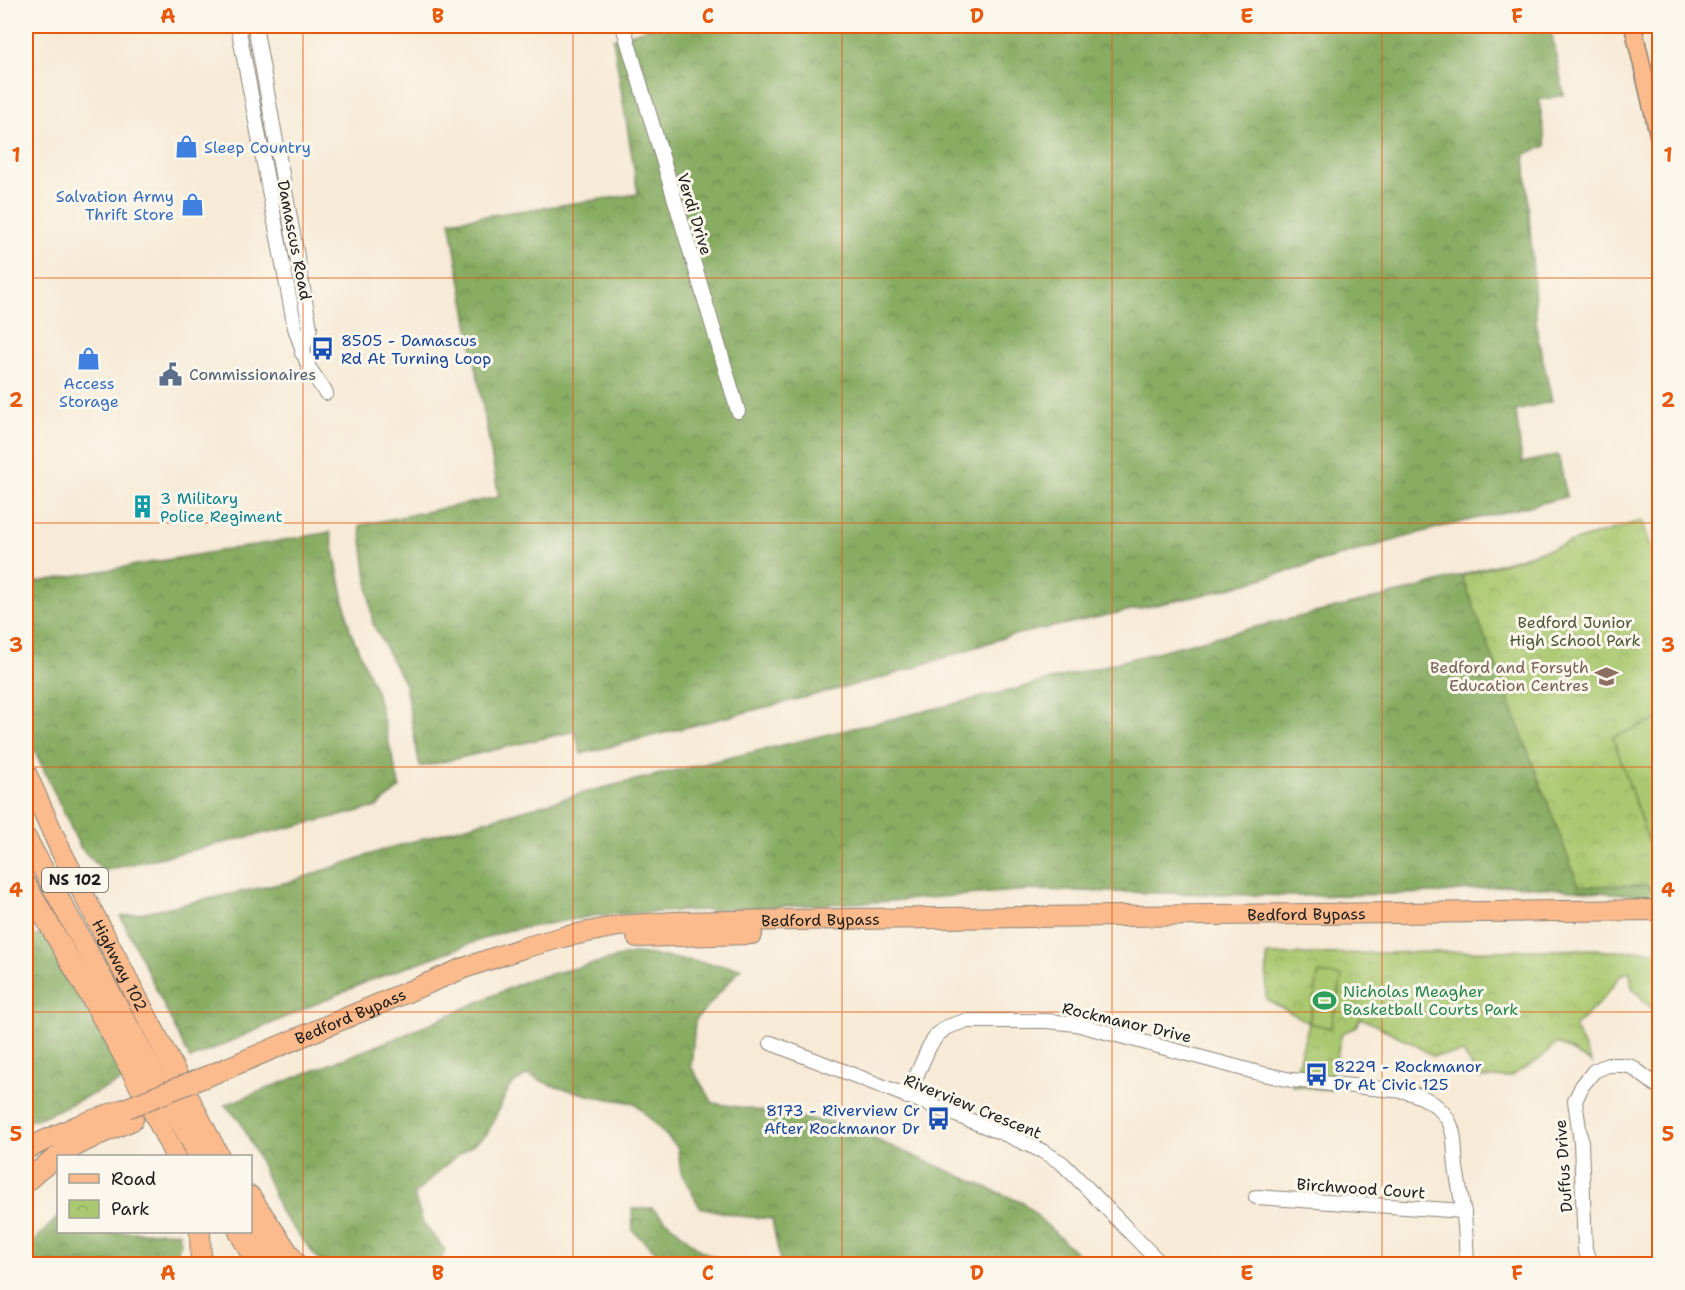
<svg xmlns="http://www.w3.org/2000/svg" width="1685" height="1290" font-family="'Shantell Sans',sans-serif">
  <style>
    .forest { fill: url(#forest-crowns); stroke: #52643f; stroke-width: 1.5 }
    .park { fill: url(#park-crowns); stroke: #637246; stroke-width: 1.5 }
    .pitch { fill: #aac86f; stroke: #637246; stroke-width: 1.5 }
    .lines { fill: none; stroke-linecap: round; stroke-linejoin: round }
    .minor-casing { stroke: #8a8379; stroke-width: 16 }
    .major-casing { stroke: #8a8379; stroke-width: 19 }
    .highway-casing { stroke: #8a8379; stroke-width: 22 }
    .minor { stroke: #fff; stroke-width: 14 }
    .major { stroke: #fbbb8d; stroke-width: 16 }
    .highway { stroke: #fbbb8d; stroke-width: 20 }
    .highway-bridge-casing { stroke: #8a8379; stroke-width: 22; stroke-linecap: butt }
    .highway-bridge { stroke: #fbbb8d; stroke-width: 20 }
    .grid { fill: none; stroke: #e8590c; stroke-width: 1.5; stroke-opacity: 0.55 }
    .labels { text-anchor: middle; stroke-width: 6; stroke-linejoin: round; paint-order: stroke }
    .shield { fill: #fbf7ec; stroke: #5f5e5a; stroke-width: 1.5 }
    .shield-label { font-size: 15px; font-weight: bold; fill: #1c1c1c }
    .shop-label { font-size: 16px; fill: #366cbe; stroke: #fbf7ec; text-anchor: start }
    .street-label { font-size: 16px; fill: #1c1c1c; stroke: #fbf7ec }
    .transit-label { font-size: 16px; fill: #164399; stroke: #fbf7ec; text-anchor: start }
    .service-label { font-size: 16px; fill: #4e5e75; stroke: #fbf7ec; text-anchor: start }
    .culture-label { font-size: 16px; fill: #0d838f; stroke: #fbf7ec; text-anchor: start }
    .park-label { font-size: 16px; fill: #4e5839; stroke: #fbf7ec }
    .education-label { font-size: 16px; fill: #785e54; stroke: #fbf7ec; text-anchor: end }
    .leisure-label { font-size: 16px; fill: #27864d; stroke: #fbf7ec; text-anchor: start }
    .neatline { fill: none; stroke: #e8590c; stroke-width: 2 }
    .grid-label { font-size: 20px; text-anchor: middle; font-weight: bold; fill: #e8590c }
  </style>
  <defs>
    <pattern id="forest-crowns" width="20" height="18" patternUnits="userSpaceOnUse" patternTransform="scale(1.5)"><rect width="20" height="18" fill="#87ac62"/><path d="M2 6a3 3 0 1 1 6 0M12 15a3 3 0 1 1 6 0" fill="none" stroke="#6e8b50"/></pattern>
    <pattern id="park-crowns" width="20" height="18" patternUnits="userSpaceOnUse" patternTransform="scale(1.5)"><rect width="20" height="18" fill="#aac86f"/><path d="M2 6a3 3 0 1 1 6 0M12 15a3 3 0 1 1 6 0" fill="none" stroke="#92ab60"/></pattern>
  </defs>
  <rect width="100%" height="100%" fill="#fbf7ec"/>
  <filter id="ink" filterUnits="userSpaceOnUse"><feTurbulence type="fractalNoise" baseFrequency=".0167" numOctaves="2"/><feDisplacementMap in="SourceGraphic" scale="12" xChannelSelector="R" yChannelSelector="G"/><feConvolveMatrix kernelMatrix="1 2 1 2 8 2 1 2 1" color-interpolation-filters="sRGB"/></filter>
  <filter id="wash" filterUnits="userSpaceOnUse"><feTurbulence type="fractalNoise" baseFrequency=".008" numOctaves="4" result="noise"/><feDisplacementMap in="SourceGraphic" scale="24" xChannelSelector="R" yChannelSelector="G"/><feGaussianBlur stdDeviation="1.35" result="paint"/><feColorMatrix in="noise" values="0 0 0 0 0 0 0 0 0 0 0 0 0 0 0 0 0 1.4 0 .05"/><feComposite in="paint" operator="in"/></filter>
  <g filter="url(#wash)">
    <rect width="100%" height="100%" fill="#f7ead6"/>
    <g class="forest">
      <polygon points="655,26 1550,26 1564,95 1539,100 1546,146 1525,154 1537,333 1552,401 1516,411 1522,463 1558,455 1567,497 1437,528 1212,593 1009,636 889,676 581,754 575,731 420,767 405,685 373,624 360,525 499,497 450,221 638,194 613,39"/>
      <polygon points="330,532 350,630 376,691 400,788 377,807 103,871 80,847 35,751 26,725 26,584"/>
      <polygon points="1542,551 1660,873 1659,897 1511,885 1442,893 1299,896 1029,890 878,902 600,915 505,931 366,982 190,1059 121,917 293,881 386,849 594,790 1004,692 1214,637 1411,590"/>
      <polygon points="45,933 126,1079 42,1117 26,1122 26,938"/>
      <polygon points="637,953 741,968 695,1021 691,1067 713,1103 837,1123 1023,1203 1088,1264 778,1264 780,1261 772,1219 739,1216 700,1207 681,1173 678,1148 635,1103 592,1096 554,1086 527,1075 510,1086 487,1134 449,1162 414,1195 423,1223 445,1250 440,1264 322,1264 281,1213 262,1166 240,1121 225,1105 404,1035 530,979"/>
      <polygon points="652,1208 700,1250 728,1264 669,1264 633,1231 632,1209"/>
      <polygon points="58,1217 58,1232 179,1232 181,1243 173,1264 26,1264 26,1249"/>
    </g>
    <g class="park">
      <polygon points="1643,520 1660,585 1659,893 1646,885 1579,886 1462,576"/>
      <path d="M1597,949L1604,951H1659V1016L1632,988L1630,972L1620,975C1609,995 1591,1012 1574,1027L1592,1063L1557,1043L1539,1060L1509,1077L1480,1078L1463,1053L1432,1056L1414,1044L1361,1018L1355,1028L1342,1033L1334,1068L1332,1090L1292,1086L1309,1023L1266,999L1267,955Z"/>
    </g>
    <g class="pitch">
      <polygon points="1659,719 1659,873 1613,737"/>
      <polygon points="1319,973 1342,977 1331,1028 1309,1023"/>
    </g>
  </g>
  <g filter="url(#ink)">
    <g class="lines">
      <defs>
        <g id="minor">
          <polyline points="238,26 295,328 309,368 326,393"/>
          <polyline points="255,26 308,317 310,327 302,353"/>
          <polyline points="623,26 738,411"/>
          <polyline points="771,1043 1005,1134 1042,1151 1062,1163 1088,1189 1161,1264"/>
          <path d="M907,1097L929,1047L937,1035L947,1027L965,1021H1047L1076,1024L1255,1072L1291,1080L1404,1091C1422,1096 1436,1102 1447,1118C1456,1132 1454,1150 1456,1167C1458,1181 1461,1195 1463,1209C1466,1227 1466,1246 1467,1264"/>
          <polyline points="1256,1197 1464,1211"/>
          <polyline points="1592,1264 1585,1250 1581,1142 1575,1101 1582,1086 1594,1071 1608,1065 1622,1065 1632,1067 1660,1088"/>
        </g>
        <polyline id="major" points="1633,26 1660,143"/>
        <g id="highway">
          <path id="s1" d="M26,773L61,851L219,1156"/>
          <polyline points="26,838 199,1156"/>
          <path d="M26,885C78,974 130,1063 175,1156"/>
          <polyline points="637,937 752,934"/>
          <path id="s2" d="M225,1069L464,968L523,948L563,937L618,926L674,922L851,919L1660,910"/>
          <polyline points="26,1149 79,1125 127,1108"/>
          <path d="M26,1182C56,1152 94,1136 133,1120"/>
          <polyline points="250,1196 296,1264"/>
          <polyline points="255,1225 277,1264"/>
          <polyline points="200,1232 201,1264"/>
          <polyline points="239,1232 257,1264"/>
        </g>
      </defs>
      <use href="#minor" class="minor-casing"/>
      <use href="#major" class="major-casing"/>
      <use href="#highway" class="highway-casing"/>
      <use href="#minor" class="minor"/>
      <use href="#major" class="major"/>
      <use href="#highway" class="highway"/>
      <defs>
        <polyline id="highway-bridge" points="127,1108 225,1069"/>
      </defs>
      <use href="#highway-bridge" class="highway-bridge-casing"/>
      <use href="#highway-bridge" class="highway-bridge"/>
    </g>
  </g>
  <path class="grid" d="M303,26V1264M573,26V1264M842,26V1264M1112,26V1264M1382,26V1264M26,278H1660M26,523H1660M26,767H1660M26,1012H1660"/>
  <defs>
    <symbol id="shop-bare" viewBox="-9 -9 18 18"><path d="M-5-2.5h2.3a2.7 3.5 0 0 1 5.4 0H5L5.5 6h-11ZM-1.5-2.5h3a1.5 2.3 0 0 0-3 0Z" fill="#3f7fe0" stroke="#fbf7ec" stroke-width="2.5" paint-order="stroke"/></symbol>
    <symbol id="bus-bare" viewBox="-9 -9 18 18"><path d="M-5-6H5V4H4V6H2V4H-2V6H-4V4H-5ZM-3.5-4V0h7V-4ZM-3.5 1.2v1.5H-2V1.2ZM2 1.2v1.5H3.5V1.2Z" fill="#1a4fb4" stroke="#fbf7ec" stroke-width="2.5" paint-order="stroke"/></symbol>
    <symbol id="civic-bare" viewBox="-9 -9 18 18"><path d="M-.6-6.5H3V-4.5H.6V-3L4-1V1h2V6H-6V1h2V-1L-.6-3ZM-1.2 2.5V6h2.4V2.5Z" fill="#5c6f8a" stroke="#fbf7ec" stroke-width="2.5" paint-order="stroke"/></symbol>
    <symbol id="building-bare" viewBox="-9 -9 18 18"><path d="M-4-6H4V6H1V3H-1V6H-4ZM-2.5-4.3h1.7v1.8h-1.7ZM.8-4.3h1.7v1.8H.8ZM-2.5-1h1.7V.8h-1.7ZM.8-1h1.7V.8H.8Z" fill="#0f9aa8" stroke="#fbf7ec" stroke-width="2.5" paint-order="stroke"/></symbol>
    <symbol id="school-bare" viewBox="-9 -9 18 18"><path d="M0-5L7-2L0 1L-7-2ZM-4 1L0 2.5L4 1V4Q0 6-4 4Z" fill="#8d6e63" stroke="#fbf7ec" stroke-width="2.5" paint-order="stroke"/></symbol>
    <symbol id="stadium-bare" viewBox="-9 -9 18 18"><path d="M0-5a6.5 5 0 1 0 0 10a6.5 5 0 1 0 0-10ZM-3.5-1.8h7v3.6h-7Z" fill="#2e9e5b" stroke="#fbf7ec" stroke-width="2.5" paint-order="stroke"/></symbol>
  </defs>
  <g fill-rule="evenodd">
    <use href="#shop-bare" x="170" y="130" width="33" height="33"/>
    <use href="#shop-bare" x="176" y="188" width="33" height="33"/>
    <use href="#bus-bare" x="306" y="332" width="33" height="33"/>
    <use href="#shop-bare" x="72" y="342" width="33" height="33"/>
    <use href="#civic-bare" x="154" y="358" width="33" height="33"/>
    <use href="#building-bare" x="126" y="490" width="33" height="33"/>
    <use href="#school-bare" x="1590" y="660" width="33" height="33"/>
    <use href="#stadium-bare" x="1308" y="984" width="33" height="33"/>
    <use href="#bus-bare" x="1300" y="1058" width="33" height="33"/>
    <use href="#bus-bare" x="922" y="1102" width="33" height="33"/>
  </g>
  <g class="labels">
    <rect class="shield" x="42" y="868" width="66" height="24" rx="4.5"/>
    <g class="shield-label">
      <text x="75" y="885">NS 102</text>
    </g>
    <g class="shop-label">
      <text x="204" y="153">Sleep Country</text>
      <text x="174" y="202" text-anchor="end">Salvation Army<tspan x="174" dy="18">Thrift Store</tspan></text>
      <text x="89" y="389" text-anchor="middle">Access<tspan x="89" dy="18">Storage</tspan></text>
    </g>
    <g class="street-label">
      <text transform="translate(695 214) rotate(73)" y="6">Verdi Drive</text>
      <text transform="translate(295 240) rotate(79)" y="6">Damascus Road</text>
      <text dy="6" stroke="none"><textPath href="#s2" startOffset="1108">Bedford Bypass</textPath></text>
      <text dy="6" stroke="none"><textPath href="#s2" startOffset="622">Bedford Bypass</textPath></text>
      <text dy="6" stroke="none"><textPath href="#s1" startOffset="214">Highway 102</textPath></text>
      <text dy="6" stroke="none"><textPath href="#s2" startOffset="136">Bedford Bypass</textPath></text>
      <text transform="translate(1127 1022) rotate(13)" y="6">Rockmanor Drive</text>
      <text transform="translate(973 1106) rotate(22)" y="6">Riverview Crescent</text>
      <text transform="translate(1563 1166) rotate(-94)" y="6">Duffus Drive</text>
      <text transform="translate(1361 1188) rotate(4)" y="6">Birchwood Court</text>
    </g>
    <g class="transit-label">
      <text x="341" y="346">8505 - Damascus<tspan x="341" dy="18">Rd At Turning Loop</tspan></text>
      <text x="1334" y="1072">8229 - Rockmanor<tspan x="1334" dy="18">Dr At Civic 125</tspan></text>
      <text x="920" y="1116" text-anchor="end">8173 - Riverview Cr<tspan x="920" dy="18">After Rockmanor Dr</tspan></text>
    </g>
    <g class="service-label">
      <text x="189" y="380">Commissionaires</text>
    </g>
    <g class="culture-label">
      <text x="160" y="504">3 Military<tspan x="160" dy="18">Police Regiment</tspan></text>
    </g>
    <g class="park-label">
      <text x="1575" y="628">Bedford Junior<tspan x="1575" dy="18">High School Park</tspan></text>
    </g>
    <g class="education-label">
      <text x="1589" y="673">Bedford and Forsyth<tspan x="1589" dy="18">Education Centres</tspan></text>
    </g>
    <g class="leisure-label">
      <text x="1343" y="997">Nicholas Meagher<tspan x="1343" dy="18">Basketball Courts Park</tspan></text>
    </g>
  </g>
  <rect width="1685" height="1290" fill="none" stroke="#fbf7ec" stroke-width="66"/>
  <rect x="57" y="1155" width="195" height="78" fill="#fbf7ec" stroke="#a29f99" stroke-width="1.5"/>
  <rect x="69" y="1174" width="30" height="9" fill="#fbbb8d" stroke="#a29f99" stroke-width="1.5"/>
  <text x="111" y="1185" font-size="18" fill="#1c1c1c">Road</text>
  <rect x="69" y="1200" width="30" height="18" fill="url(#park-crowns)" stroke="#a29f99" stroke-width="1.5"/>
  <text x="111" y="1215" font-size="18" fill="#1c1c1c">Park</text>
  <rect x="33" y="33" width="1619" height="1224" class="neatline"/>
  <g class="grid-label">
    <text x="168" y="23">A</text>
    <text x="438" y="23">B</text>
    <text x="708" y="23">C</text>
    <text x="977" y="23">D</text>
    <text x="1247" y="23">E</text>
    <text x="1517" y="23">F</text>
    <text x="16" y="162">1</text>
    <text x="1668" y="162">1</text>
    <text x="16" y="407">2</text>
    <text x="1668" y="407">2</text>
    <text x="16" y="652">3</text>
    <text x="1668" y="652">3</text>
    <text x="16" y="897">4</text>
    <text x="1668" y="897">4</text>
    <text x="16" y="1141">5</text>
    <text x="1668" y="1141">5</text>
    <text x="168" y="1280">A</text>
    <text x="438" y="1280">B</text>
    <text x="708" y="1280">C</text>
    <text x="977" y="1280">D</text>
    <text x="1247" y="1280">E</text>
    <text x="1517" y="1280">F</text>
  </g>
</svg>
